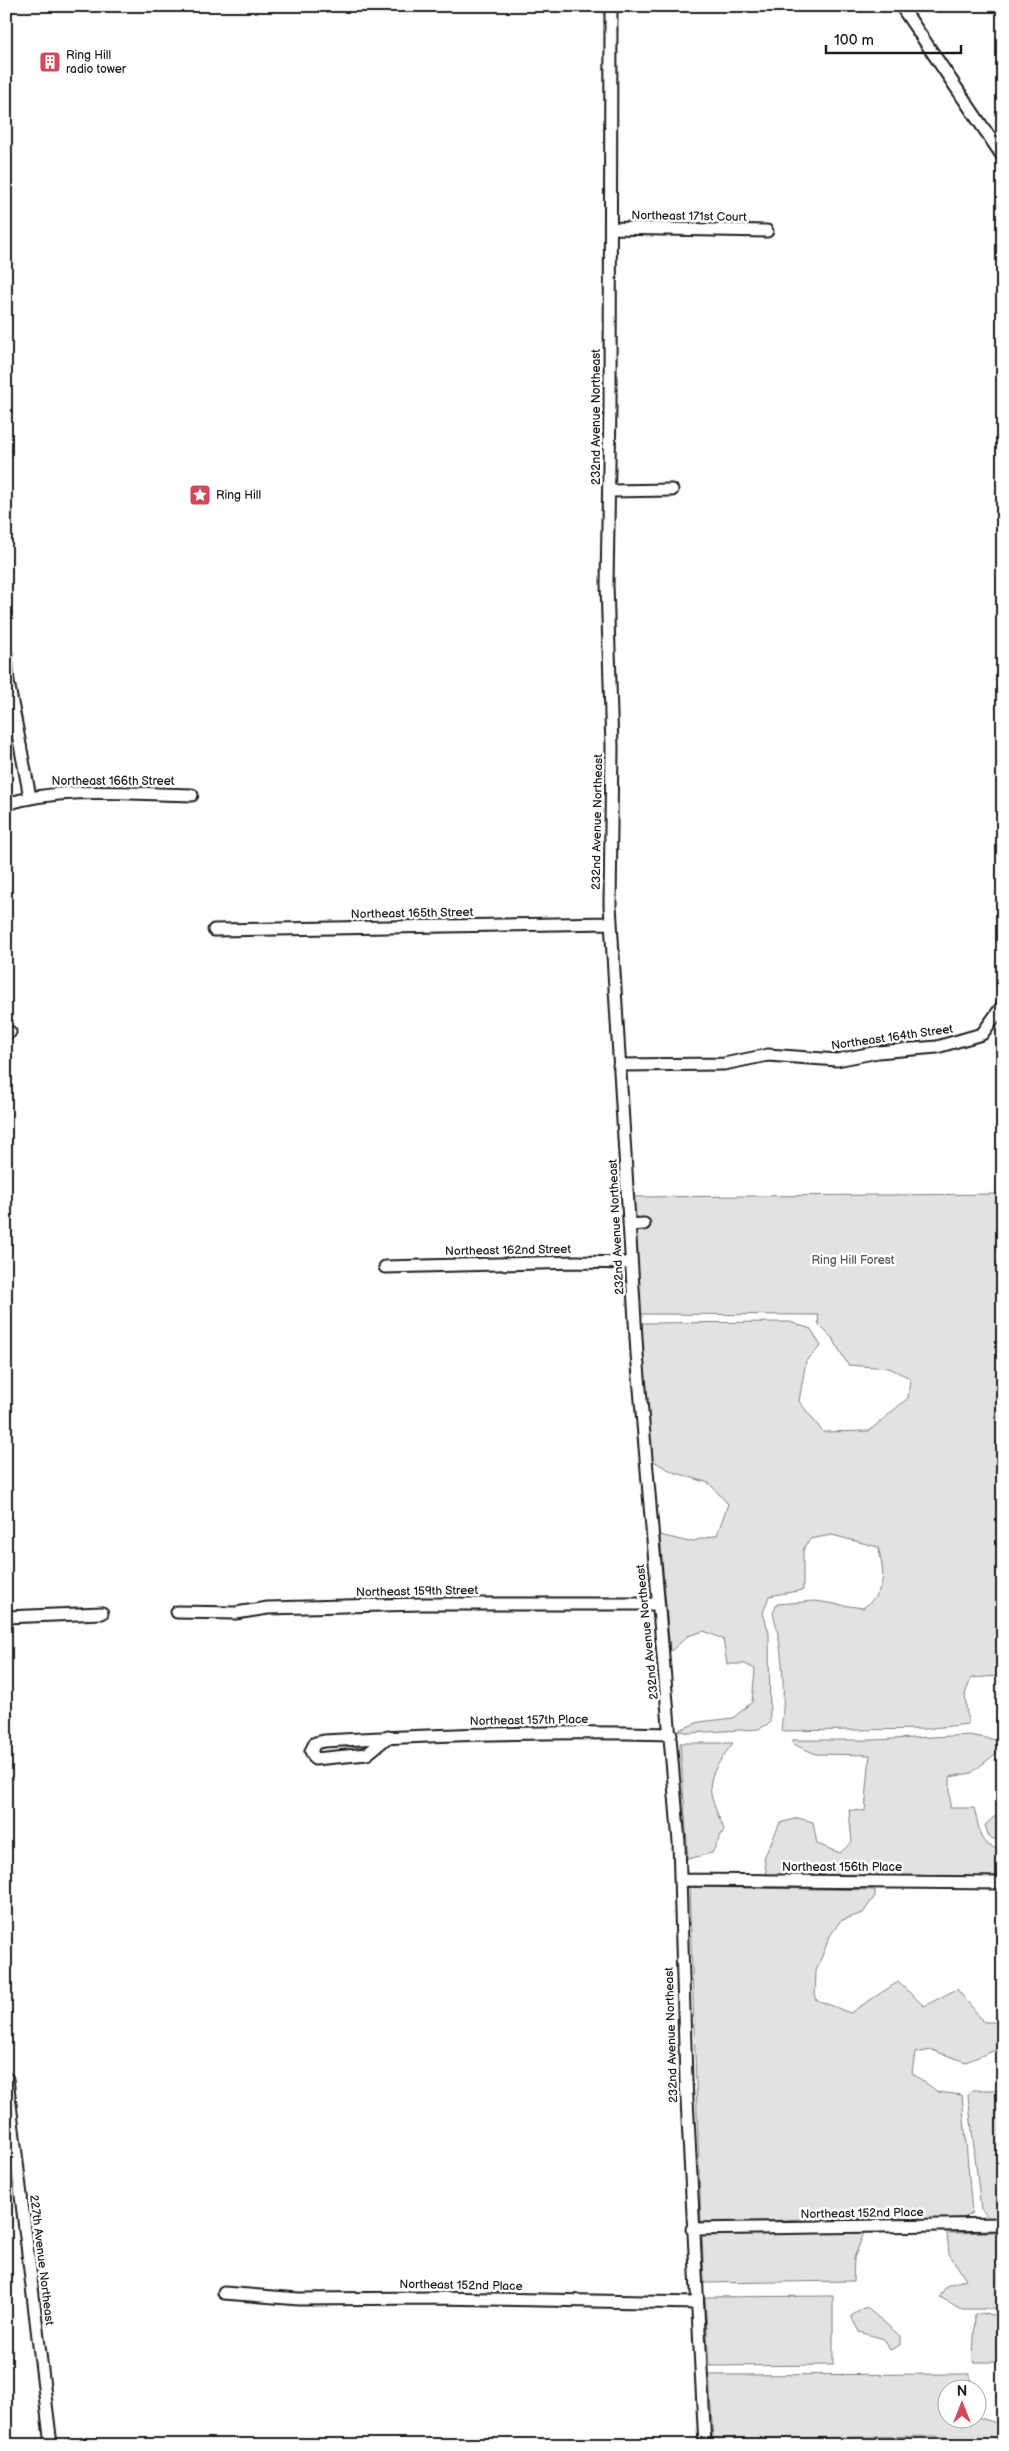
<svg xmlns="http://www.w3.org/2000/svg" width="1009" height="2451" viewBox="0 0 1009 2451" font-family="'Balsamiq Sans',sans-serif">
	<rect width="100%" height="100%" fill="#fff"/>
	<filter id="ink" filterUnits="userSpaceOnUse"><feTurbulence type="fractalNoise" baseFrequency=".02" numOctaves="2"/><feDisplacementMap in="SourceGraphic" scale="10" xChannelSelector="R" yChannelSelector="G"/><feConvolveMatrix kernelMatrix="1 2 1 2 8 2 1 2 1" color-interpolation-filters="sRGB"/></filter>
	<g filter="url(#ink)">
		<path fill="#e2e2e2" stroke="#7f7f7f" d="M1003,1194V1681L999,1676L971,1678L965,1695L968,1724L925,1729L781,1731C786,1697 783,1646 773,1613L777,1604L815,1601L863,1608C887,1590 885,1573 878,1547L832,1535L810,1539L803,1550V1590L769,1596L763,1613L769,1633L770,1723L759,1729L690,1733L678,1730L700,1722L733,1718L752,1702L755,1669L745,1664H727L723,1639L704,1631L688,1636L670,1652L660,1535L689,1542L717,1535L728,1504L709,1483L673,1472L653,1461L640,1323L790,1322L811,1329L821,1346L806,1361L799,1401L823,1432L869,1431L908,1398L910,1378L889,1368L848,1365L833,1339L819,1325L818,1315L639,1314L633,1197Z
			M969,1735L1003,1741V1748L971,1773L950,1777V1808H974L981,1837L986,1844L1003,1852V1878L767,1876L764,1858L780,1823L798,1818L813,1822L817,1844L840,1853L852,1842L849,1810L865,1811L870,1755L816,1754L793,1744L792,1740H874Z
			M680,1743H733C704,1781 705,1786 724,1829L712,1853L688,1859Z
			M1003,1814V1843L989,1837L985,1825L994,1817Z
			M689,1887L875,1890V1896L863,1913L840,1921L830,1936L816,1971L815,1999L850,2013L898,1982L924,2006L957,1989L984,2022H1003V2047L966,2062L932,2050L915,2053L912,2073L938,2092L962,2095L972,2213L959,2220L824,2218L701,2224Z
			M972,2090H1003V2220H991L981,2209L968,2095Z
			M831,2232L864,2233L854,2258L853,2281L704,2283L702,2234Z
			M1003,2232V2309H961L940,2297L946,2286L966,2279L949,2254L947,2233Z
			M833,2296V2365L709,2366L705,2297Z
			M866,2307L900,2336V2345L890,2350L884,2339L859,2332L851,2316Z
			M975,2314L1001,2315L997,2362H973Z
			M970,2374L971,2388H946V2418H976L977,2417L1003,2425V2445L934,2436L713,2439L709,2375Z"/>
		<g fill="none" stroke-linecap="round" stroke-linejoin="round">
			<g stroke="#1c1c1c" stroke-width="15">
				<path id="minor" d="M611,6L610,406L607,584L612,748L610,905L637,1354L679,1842L686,2080L705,2445
					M901,6L1003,157
					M611,228L767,231
					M610,491L672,490
					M6,654L8,682L30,797
					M6,804C65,786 131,794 192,795
					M214,930L610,923
					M6,1034L10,1032
					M619,1065L724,1064L768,1055L837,1060L878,1052L937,1047L982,1034L1003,1005
					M629,1225L644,1224
					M385,1267L576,1262L631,1263
					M177,1612L236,1613L268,1608L421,1604H657
					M6,1617L102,1613
					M388,1737L367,1754L315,1759L311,1751L315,1743L324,1741C440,1734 555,1731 671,1734
					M681,1880L1003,1883
					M7,2079L51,2445
					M692,2229L1003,2224
					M224,2293L299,2299L437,2298L697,2303"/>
			</g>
			<use href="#minor" stroke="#fff" stroke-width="11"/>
		</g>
	</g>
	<defs>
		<g id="building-square" transform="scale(1.125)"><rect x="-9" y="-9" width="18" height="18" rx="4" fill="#d1495b" stroke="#fff"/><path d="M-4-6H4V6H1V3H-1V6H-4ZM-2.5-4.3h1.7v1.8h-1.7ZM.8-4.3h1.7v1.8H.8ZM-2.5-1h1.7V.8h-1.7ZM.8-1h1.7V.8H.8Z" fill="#fff"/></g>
		<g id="sight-square" transform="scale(1.125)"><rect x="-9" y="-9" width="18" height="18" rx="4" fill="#d1495b" stroke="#fff"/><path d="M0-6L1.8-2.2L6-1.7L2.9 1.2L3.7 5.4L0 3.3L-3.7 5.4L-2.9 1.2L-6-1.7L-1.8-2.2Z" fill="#fff"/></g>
	</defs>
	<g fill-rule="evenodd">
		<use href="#building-square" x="50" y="62"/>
		<use href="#sight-square" x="200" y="495"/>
	</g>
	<g text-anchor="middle" stroke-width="5" stroke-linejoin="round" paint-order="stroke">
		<g font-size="12" fill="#1c1c1c" stroke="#fff" text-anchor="start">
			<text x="66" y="59">Ring Hill<tspan x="66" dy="14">radio tower</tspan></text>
			<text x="216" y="499">Ring Hill</text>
		</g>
		<g font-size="12" fill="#1c1c1c" stroke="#fff">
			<text transform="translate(689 216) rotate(1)" y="4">Northeast 171st Court</text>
			<text transform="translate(596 417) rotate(-90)" y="4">232nd Avenue Northeast</text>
			<text x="113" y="785">Northeast 166th Street</text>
			<text transform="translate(597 822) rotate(-89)" y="4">232nd Avenue Northeast</text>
			<text transform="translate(412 913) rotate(-1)" y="4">Northeast 165th Street</text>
			<text transform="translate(892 1037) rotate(-8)" y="4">Northeast 164th Street</text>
			<text transform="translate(616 1227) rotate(-93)" y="4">232nd Avenue Northeast</text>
			<text transform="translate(508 1250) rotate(-1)" y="4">Northeast 162nd Street</text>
			<text transform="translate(417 1591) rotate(-1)" y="4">Northeast 159th Street</text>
			<text transform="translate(647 1632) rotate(-96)" y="4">232nd Avenue Northeast</text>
			<text transform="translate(529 1720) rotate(-1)" y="4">Northeast 157th Place</text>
			<text x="842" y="1871">Northeast 156th Place</text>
			<text transform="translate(671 2035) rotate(-92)" y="4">232nd Avenue Northeast</text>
			<text transform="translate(862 2213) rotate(-1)" y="4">Northeast 152nd Place</text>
			<text transform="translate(42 2260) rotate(83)" y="4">227th Avenue Northeast</text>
			<text transform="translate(461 2285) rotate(1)" y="4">Northeast 152nd Place</text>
		</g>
		<g font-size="12" fill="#575757" stroke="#fff">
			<text x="853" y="1264">Ring Hill Forest</text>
		</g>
	</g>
	<rect width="1009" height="2451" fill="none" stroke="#fff" stroke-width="25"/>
	<rect x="12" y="12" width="984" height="2426" fill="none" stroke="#1c1c1c" stroke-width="2" filter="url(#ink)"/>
	<g transform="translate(962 2404)"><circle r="24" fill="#ffffff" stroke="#a4a4a4"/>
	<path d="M0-4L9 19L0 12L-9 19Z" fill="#d1495b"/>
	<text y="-8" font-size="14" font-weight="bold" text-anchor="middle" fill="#1c1c1c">N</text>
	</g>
	<path d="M826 45v8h135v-8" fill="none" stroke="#1c1c1c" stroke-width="2.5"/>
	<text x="834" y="45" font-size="15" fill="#1c1c1c" stroke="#ffffff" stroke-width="4" paint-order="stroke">100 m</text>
</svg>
